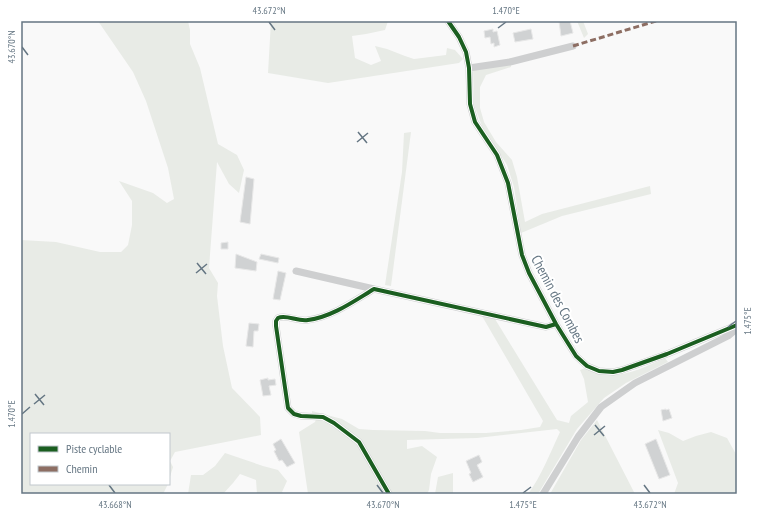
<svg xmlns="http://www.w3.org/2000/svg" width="758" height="515" viewBox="0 0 758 515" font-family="'PT Sans Narrow',sans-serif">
	<rect width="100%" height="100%" fill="#f9f9f9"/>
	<path fill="#e8ebe6" d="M98,21H188L190,30V44L200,68L218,144L237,155L244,170L239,193L229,184L217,162L209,268L218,283L217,296L223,346L232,388L260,417L261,435L175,452L170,461L173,467L169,480V434H31V484H77L79,485L85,484H168L163,494H21V240L56,242L100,252H121L128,245L132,225V201L119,181L153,193L167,203L174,199L168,168L146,101L133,72Z
		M271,21H388L385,30L366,34L352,36L355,58L371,65L381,61L375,46L387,49L405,56L414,59L446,55L447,48L455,50L463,59L459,63L328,83L268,73Z
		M577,21H583L588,34L584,38Z
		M511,58V67L486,75L480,87V108L484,122L496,142L512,160L517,177L525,222L542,214L650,186L651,194L562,216L521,233L514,187L507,165L482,126L474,105L473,68Z
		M411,132L391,286L385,285L402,172L404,133Z
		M482,316L495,319L557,420L569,423L571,416L588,402L584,379L580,370L585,368C589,370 594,373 599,374C622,379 645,367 665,358L668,362L626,383L604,398L577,429L538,494H528C542,475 550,453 560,432L557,429L477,438L407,440V449L422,446L437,457L431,474L429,490L427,494H392L362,441L312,414V411L342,419L359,429L373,430L425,431L440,433H486L521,430L540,427L543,421Z
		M316,419L332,424L348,436L363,451L386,494H308L299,432L315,422Z
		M597,420L635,494H550L581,440Z
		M658,430L669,433L683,441L696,436L711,432L727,438L737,456V494H674L678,483Z
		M225,453L263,466L278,470L287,481L282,492L284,494H257L256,480L240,474L233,483L223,494H188L191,475H203L215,466Z
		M453,473V494H435L438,477Z"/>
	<path fill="#d0d2d3" stroke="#e8e8e8" d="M559,21H570L573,33L561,36Z
		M493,29V32L497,31L500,45L494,47V43L491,44L490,37L485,38L484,31Z
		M531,29L533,39L515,42L513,33Z
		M246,177L254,179L250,224L240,222Z
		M228,242V249H221V243Z
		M236,254L257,262L256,271L235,268Z
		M261,254L279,258L278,263L259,259Z
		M278,271L286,273L280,300L273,299Z
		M249,323L259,324L258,331H254L253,347L246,346Z
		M268,378V380L275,379L276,385L269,386L271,395L263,396L260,380Z
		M666,409V410L669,409L672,418L663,421L661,410Z
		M281,439L295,463L287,467L282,460L279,461L274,451L276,450L273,444Z
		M656,439L670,475L659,479L645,444Z
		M479,455L482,462L477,465L483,477L473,482L469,474L471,473L466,461Z"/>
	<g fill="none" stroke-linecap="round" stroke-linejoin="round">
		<path stroke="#cecfd0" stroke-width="7" d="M448,21L459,37L466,52L469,68L470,104L475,122L497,155L508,183L522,255L529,273L556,324L576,356L587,366L599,371L613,372L622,370L667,354L737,325
			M469,68L510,62L573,46
			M296,271L374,289
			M389,494L359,442L334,423L323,417L301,416L294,414L288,408L276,326V321L278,318C286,314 298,322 308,320C332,317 354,301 374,289L546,327L556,324
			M543,494L578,437L601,407L635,383L728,336L734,331L733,326"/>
		<path stroke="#8d6e63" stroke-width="3" stroke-dasharray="6 3" stroke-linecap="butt" d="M573,46L656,21"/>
		<g stroke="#fff" stroke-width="6">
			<path id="cycleway" d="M448,21L459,37L466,52L469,68L470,104L475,122L497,155L508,183L522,255L529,273L556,324L576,356L587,366L599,371L613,372L622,370L667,354L737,325
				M389,494L359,442L334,423L323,417L301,416L294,414L288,408L276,326V321L278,318C286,314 298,322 308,320C332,317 354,301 374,289L546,327L556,324"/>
		</g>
		<use href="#cycleway" stroke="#1b5e20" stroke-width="4"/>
	</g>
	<path fill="none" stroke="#657683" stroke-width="1.5" d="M269,22L275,30M498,28L506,22M22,47L28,55M358,132L367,143M357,142L368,133M197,263L206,274M196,273L207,264M728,327L736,321M35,394L44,405M34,404L45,395M22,414L30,407M595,425L604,436M594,435L605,426M109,485L115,493M377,485L383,493M644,485L650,493M523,493L531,487"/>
	<g text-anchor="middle" stroke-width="4" stroke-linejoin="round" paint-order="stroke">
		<g font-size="14" fill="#657683" stroke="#fff">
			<text transform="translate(558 299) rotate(62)" y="5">Chemin des Combes</text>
		</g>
	</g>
	<rect width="758" height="515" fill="none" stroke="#ffffff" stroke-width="44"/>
	<rect x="30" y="433" width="140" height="52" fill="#ffffff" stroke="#c1c8cd"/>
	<rect x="38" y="446" width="20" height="6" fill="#1b5e20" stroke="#c1c8cd"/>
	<text x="66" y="453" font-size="12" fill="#657683">Piste cyclable</text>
	<rect x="38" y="466" width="20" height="6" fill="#8d6e63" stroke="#c1c8cd"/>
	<text x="66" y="473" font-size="12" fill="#657683">Chemin</text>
	<rect x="22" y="22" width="714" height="471" fill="none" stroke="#657683" stroke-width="1.5"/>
	<g font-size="10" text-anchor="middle" fill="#657683">
		<text x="269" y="14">43.672°N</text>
		<text x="506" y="14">1.470°E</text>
		<text transform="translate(11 47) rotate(-90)" y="4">43.670°N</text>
		<text transform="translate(747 321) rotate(-90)" y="4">1.475°E</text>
		<text transform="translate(11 414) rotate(-90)" y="4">1.470°E</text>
		<text x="115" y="508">43.668°N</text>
		<text x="383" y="508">43.670°N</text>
		<text x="523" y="508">1.475°E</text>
		<text x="650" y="508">43.672°N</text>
	</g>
</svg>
